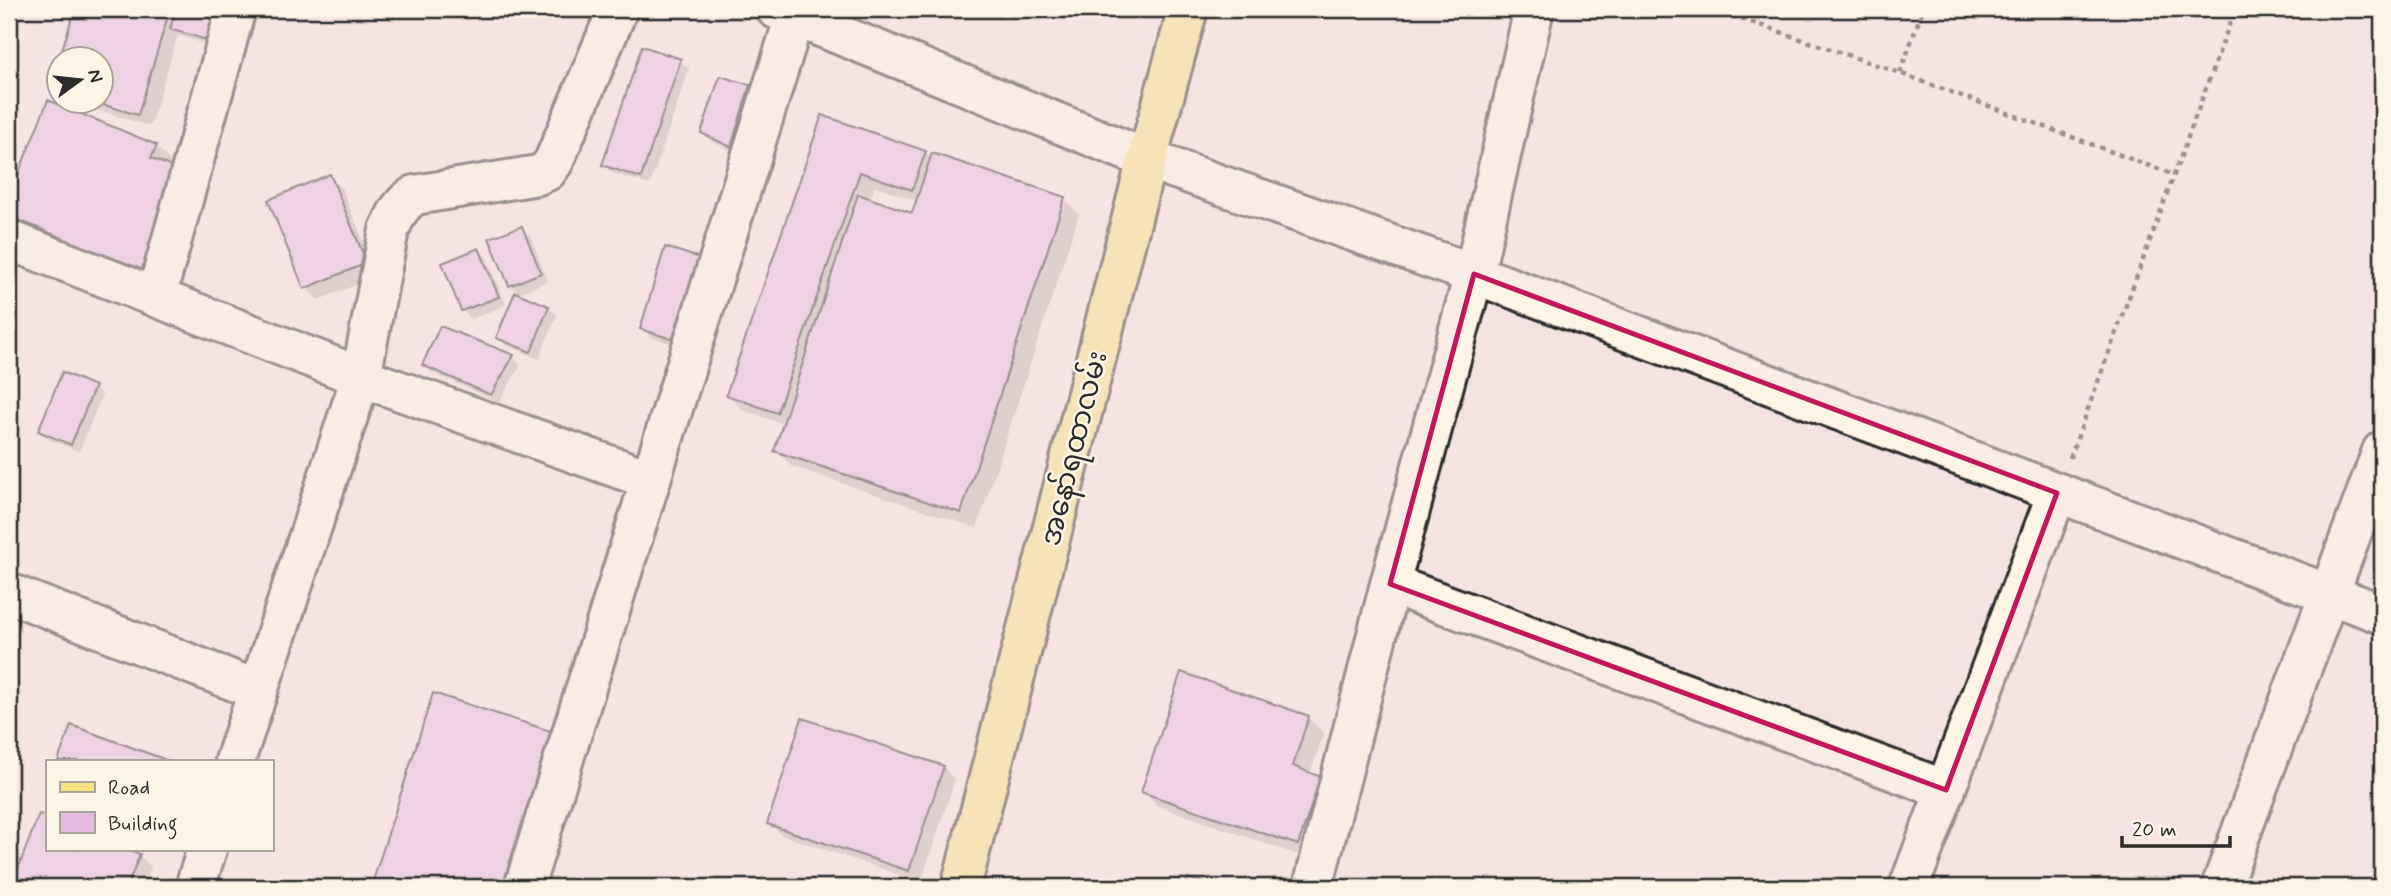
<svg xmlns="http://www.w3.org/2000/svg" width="2391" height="896" viewBox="0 0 2391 896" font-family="Mynerve,'Noto Sans Myanmar',sans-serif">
	<rect width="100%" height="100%" fill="#f5e3e4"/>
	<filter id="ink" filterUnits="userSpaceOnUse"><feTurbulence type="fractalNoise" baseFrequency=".0143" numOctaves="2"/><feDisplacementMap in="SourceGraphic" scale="14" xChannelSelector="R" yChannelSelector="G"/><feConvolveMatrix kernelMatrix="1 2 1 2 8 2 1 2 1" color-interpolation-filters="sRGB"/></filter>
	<g filter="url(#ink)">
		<path fill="#0003" fill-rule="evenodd" d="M76,9H232L222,50L178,35L150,126L71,102H102V60H60Z
			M680,61L689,69L650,185L612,173L604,164Z
			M749,87L757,95L739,154L711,141L703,133Z
			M49,102L156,146L171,162L169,167L158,285L19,228L9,218V201Z
			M823,117L925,153L932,159L1064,199L1079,214L977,528L791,466L776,450L784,424L743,410L728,394ZM875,186L918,201L913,215L870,200Z
			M329,177L342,189L378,276L318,300L306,288Z
			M521,228L530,236L548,281L516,294L548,307L557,315L539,359L507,346L498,338L517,291L510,285Z
			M479,250L487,258L506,305L471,319L463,310L444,264Z
			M699,259L683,347L651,337L642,329Z
			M513,357L521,365L499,402L433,373L424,365Z
			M94,387L102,395L79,452L48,439L40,430Z
			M435,695L527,887H373Z
			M1308,718L1324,733L1310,774L1320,778L1336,793L1313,860L1158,806L1143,791Z
			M72,727L165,761H60Z
			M943,767L955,780L921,882L782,835L769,823Z
			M40,816L47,819V849H122L139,855L151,867L143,887H14Z"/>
		<path fill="#e4bae0" stroke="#2b2b2b" stroke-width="2" d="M75,9H170L138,115L94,102H102V60H60V91L50,87Z
			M176,9H225L213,42L170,29Z
			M642,46L681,59L641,178L602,165Z
			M720,76L750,85L731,147L701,133Z
			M48,100L157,145L151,158L183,172L142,271L9,216V197Z
			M822,115L926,151L912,190L860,172L777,413L726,395Z
			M932,153L1065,197L961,513L774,451L858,194L912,213Z
			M330,174L367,263L304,289L268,200Z
			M522,226L541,273L509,286L489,238Z
			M665,247L700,258L675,340L640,329Z
			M479,248L499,297L461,311L442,263Z
			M515,292L549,306L531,352L496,338Z
			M440,326L514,355L491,395L422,365Z
			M62,372L95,386L71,445L38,431Z
			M1181,672L1309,716L1293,766L1321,777L1298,845L1141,792Z
			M433,693L556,733L507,887H371Z
			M802,718L944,766L909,871L767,824Z
			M71,725L169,761H58Z
			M39,814L47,817V849H127L140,854L127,887H11Z
			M1188,878L1219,887H1185Z"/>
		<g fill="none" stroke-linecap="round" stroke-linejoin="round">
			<g stroke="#2b2b2b" stroke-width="44">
				<path id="minor" d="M776,9L1147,159L1474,274L2382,614
					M9,240L361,377L651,480
					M156,297L236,9
					M1390,584L1946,790
					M9,593L257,690
					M235,761L361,377L389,230C396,215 400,204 415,195L538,175L547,171L554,161L618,9
					M195,887L207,849
					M524,887L795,16
					M1313,887L1390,584L1474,274L1534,9
					M1909,887L2057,493
					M2221,887L2382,451"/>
			</g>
			<g stroke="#2b2b2b" stroke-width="44">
				<path id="major" d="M961,887L1147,159L1188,9"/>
			</g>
			<path stroke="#2b2b2b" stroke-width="4.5" stroke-dasharray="5 5" stroke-linecap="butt" d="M1713,9L1900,73L2174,175
				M1900,73L1923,9
				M2070,458L2235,9"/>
			<use href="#minor" stroke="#fcf5e5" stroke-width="38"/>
			<use href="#major" stroke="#f6e281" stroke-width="38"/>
		</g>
	</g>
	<path d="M0 0H2391V896H0ZM1474,274L2057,493L1946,790L1390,584Z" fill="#f5e3e4" fill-opacity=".55" fill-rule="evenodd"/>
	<path fill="none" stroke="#c2185b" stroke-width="5" stroke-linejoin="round" d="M1474,274L2057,493L1946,790L1390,584Z"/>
	<g text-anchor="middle" stroke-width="5" stroke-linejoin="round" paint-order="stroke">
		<g font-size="28" fill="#2b2b2b" stroke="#fcf5e5">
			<text transform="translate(1073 448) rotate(-76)" y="10">အနော်ရထာလမ်း</text>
		</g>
	</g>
	<rect width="2391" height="896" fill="none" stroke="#fcf5e5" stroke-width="35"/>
	<rect x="18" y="18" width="2356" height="861" fill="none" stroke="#2b2b2b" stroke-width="2.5" filter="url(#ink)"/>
	<rect x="46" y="760" width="228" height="91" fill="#fcf5e5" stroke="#a8a49b" stroke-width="2"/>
	<rect x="60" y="782" width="35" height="10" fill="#f6e281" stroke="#a8a49b" stroke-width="2"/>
	<text x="108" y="794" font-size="21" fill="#2b2b2b">Road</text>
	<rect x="60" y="812" width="35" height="21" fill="#e4bae0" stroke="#a8a49b" stroke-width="2"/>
	<text x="108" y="830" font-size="21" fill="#2b2b2b">Building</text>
	<g transform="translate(80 80) rotate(75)"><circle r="33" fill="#fcf5e5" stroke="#a8a49b" stroke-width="2"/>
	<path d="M0-5L12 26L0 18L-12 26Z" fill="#2b2b2b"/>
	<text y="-10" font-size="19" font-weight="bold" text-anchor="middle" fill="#2b2b2b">N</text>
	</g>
	<path d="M2122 836v10h108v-10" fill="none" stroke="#2b2b2b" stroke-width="3.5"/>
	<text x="2132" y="836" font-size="21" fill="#2b2b2b" stroke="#fcf5e5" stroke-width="5" paint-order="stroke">20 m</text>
</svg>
